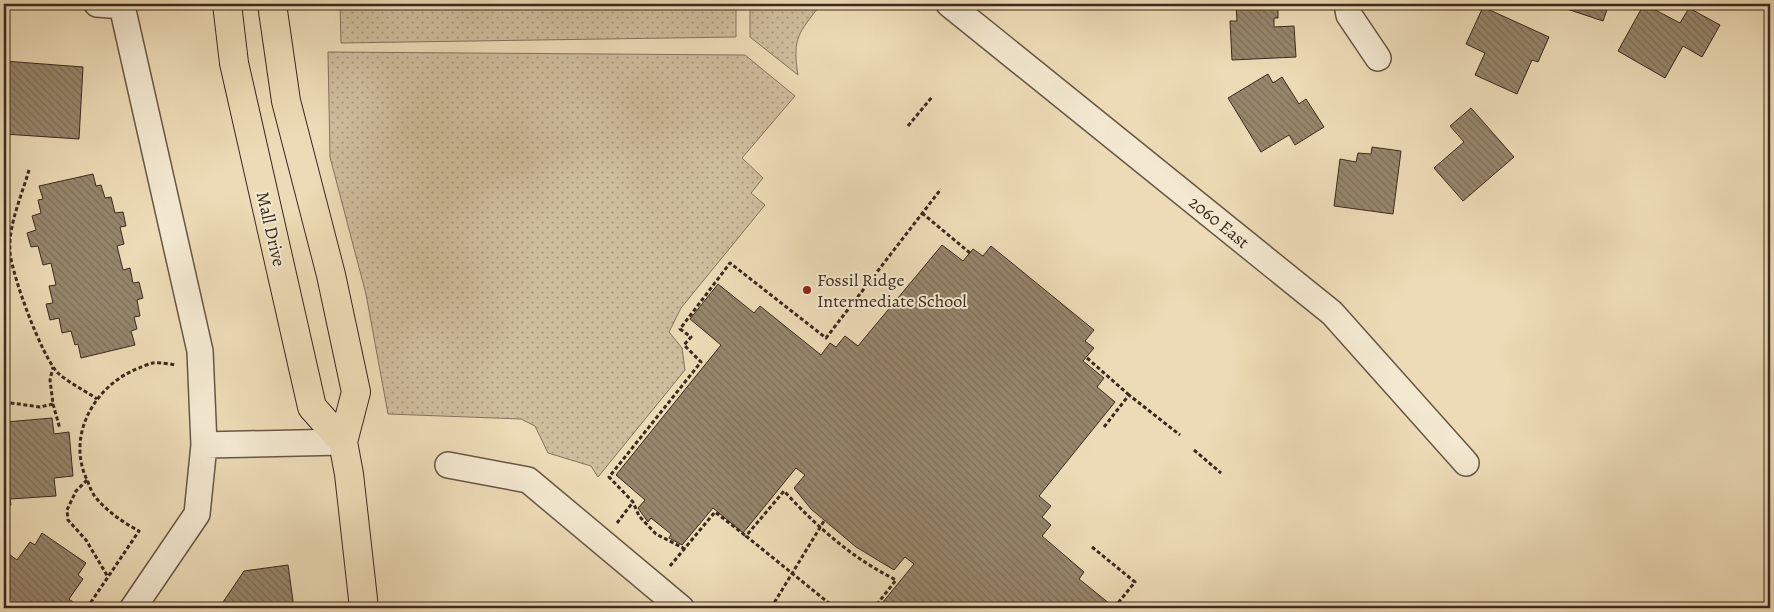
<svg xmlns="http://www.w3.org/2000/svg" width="1774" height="612" viewBox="0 0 1774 612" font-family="Alegreya,serif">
	<defs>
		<pattern id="grass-dots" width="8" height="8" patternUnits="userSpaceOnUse" patternTransform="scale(1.25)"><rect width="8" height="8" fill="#cebd9c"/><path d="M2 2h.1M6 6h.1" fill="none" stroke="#a89a7e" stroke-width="1.8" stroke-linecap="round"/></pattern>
		<pattern id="building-back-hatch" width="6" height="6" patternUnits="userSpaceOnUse" patternTransform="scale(1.25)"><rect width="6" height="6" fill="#97866c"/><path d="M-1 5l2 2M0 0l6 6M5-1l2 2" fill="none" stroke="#7c6e58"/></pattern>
	</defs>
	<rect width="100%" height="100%" fill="#ecdbb6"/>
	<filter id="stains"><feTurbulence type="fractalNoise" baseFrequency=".004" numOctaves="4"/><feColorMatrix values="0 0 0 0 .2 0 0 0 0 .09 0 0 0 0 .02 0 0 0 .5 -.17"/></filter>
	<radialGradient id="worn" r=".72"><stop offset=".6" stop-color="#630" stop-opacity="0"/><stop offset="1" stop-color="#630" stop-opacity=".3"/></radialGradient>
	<path fill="url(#grass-dots)" stroke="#84745c" d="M340,4H736V37L341,43Z
		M750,4H821C799,33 792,37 798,75L750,37Z
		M328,52L745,55L795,96L742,158L763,178L751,193L765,205L681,308L669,332L682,348L685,370L598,477L591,466L548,453L535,426L521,419L388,414L366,294L330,157Z"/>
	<path fill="url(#building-back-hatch)" stroke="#3b2a1c" d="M1236,4H1278V18H1274V27L1294,26L1296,57L1232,60L1230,21H1237Z
		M1552,4H1609L1603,21Z
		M1644,4L1680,23L1689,8L1720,25L1702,57L1683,46L1665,78L1618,51Z
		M1483,7L1549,37L1538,62L1532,60L1517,94L1475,75L1485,53L1466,44Z
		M4,61L83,67L79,139L4,134Z
		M1268,74L1273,83L1282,77L1299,104L1306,99L1324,127L1295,145L1289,135L1261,152L1228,98Z
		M1471,108L1514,157L1463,201L1434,168L1464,142L1450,126Z
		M1372,147L1401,151L1393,214L1334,206L1340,159L1356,162L1358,153L1371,154Z
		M93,174L96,186L101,185L105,198L111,197L115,213L123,212L126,226L120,227L124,244L117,246L123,270L130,268L133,283L139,282L143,298L137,300L140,316L134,317L137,329L131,331L135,345L81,358L78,344L75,345L71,331L62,333L59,318L50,320L46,304L53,303L49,286L56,285L51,263L43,265L38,246L31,247L27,233L36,230L32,216L41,213L38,200L43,199L39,186Z
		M942,245L963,261L973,249L983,256L991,246L1094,330L1085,341L1094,348L1083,361L1104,378L1097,387L1115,402L1039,496L1051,506L1042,517L1051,525L1042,536L1084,572L1079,579L1110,604L1107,608H878L914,564L905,557L894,570L856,547L811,509L794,488L805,475L796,468L743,533L713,508L682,545L669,538L671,534L651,518L648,522L638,508L645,500L616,475L721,345L690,319L718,284L754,313L760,306L821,355L830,343L836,347L845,336L858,346Z
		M5,408L6,422L52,418L54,434L69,432L73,476L54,478L56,496L10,499L11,505L4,506Z
		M42,533L86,563L78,575L83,579L69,599L74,603L70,608H4V564L10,555L17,560L30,542L35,545Z
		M288,565L294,608H219L244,571Z"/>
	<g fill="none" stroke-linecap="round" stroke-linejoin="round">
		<g stroke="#675642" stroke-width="28">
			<path id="minor" d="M97,4L122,6L200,351L204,445L343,442
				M949,4L1332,313L1466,463
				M1347,4L1349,15L1378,58
				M448,465L528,480L681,608
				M133,608L197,514L204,445"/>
		</g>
		<g stroke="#3b2a1c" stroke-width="30">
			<path id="major" d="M227,4L234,63L312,407L343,442
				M272,4L286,101L331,275L356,392L343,442L349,474L364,608"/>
		</g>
		<path stroke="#3b2a1c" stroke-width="3" stroke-dasharray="4 2.5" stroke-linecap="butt" d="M908,126L932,97
			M29,170C22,195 8,225 10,252C12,276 42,357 58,373C69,383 84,390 97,399
			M922,213L970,253
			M4,241L11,240
			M1087,358L1129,395
			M4,402L40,407L53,404L50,380L53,367
			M53,404L60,429
			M1104,427L1129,395L1180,435
			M1194,450L1221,473
			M87,480L76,491L67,510L68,520L86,540L108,577
			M617,523L633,502
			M1092,547L1135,582L1114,608
			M685,549L656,534L639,516L633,502L609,477L701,362L684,345L691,337L680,329L730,263L826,338L941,189
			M670,566L715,512L746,536
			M87,608L139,531C124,523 108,512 97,499C93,495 90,488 88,482C65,437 94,385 139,368C143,366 149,364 153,363C160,362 169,364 176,365
			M771,608L824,521
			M835,608L746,536L784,491C817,527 852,558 896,580L874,608"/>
		<use href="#minor" stroke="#f3e8d0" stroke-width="25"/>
		<use href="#major" stroke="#ecdbb6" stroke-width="28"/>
	</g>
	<circle fill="#8f2418" stroke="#f3e8d0" stroke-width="2" cx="807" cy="290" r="5"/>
	<g text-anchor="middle" stroke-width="4" stroke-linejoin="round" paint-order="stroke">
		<g font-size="18" fill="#3b2a1c" stroke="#f3e8d0">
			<text transform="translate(1219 222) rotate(39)" y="6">2060 East</text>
			<text transform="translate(271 229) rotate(77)" y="6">Mall Drive</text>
		</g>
		<g font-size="18" fill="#3b2a1c" stroke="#f3e8d0" text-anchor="start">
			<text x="817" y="286">Fossil Ridge<tspan x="817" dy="21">Intermediate School</tspan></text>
		</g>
	</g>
	<rect width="1774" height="612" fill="none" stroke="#ecdbb6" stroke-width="20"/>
	<rect x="5" y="5" width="1764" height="602" fill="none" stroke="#3b2a1c" stroke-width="2.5"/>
	<rect x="10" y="10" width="1754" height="592" fill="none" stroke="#3b2a1c"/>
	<rect width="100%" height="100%" filter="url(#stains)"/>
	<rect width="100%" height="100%" fill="url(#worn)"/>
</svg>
